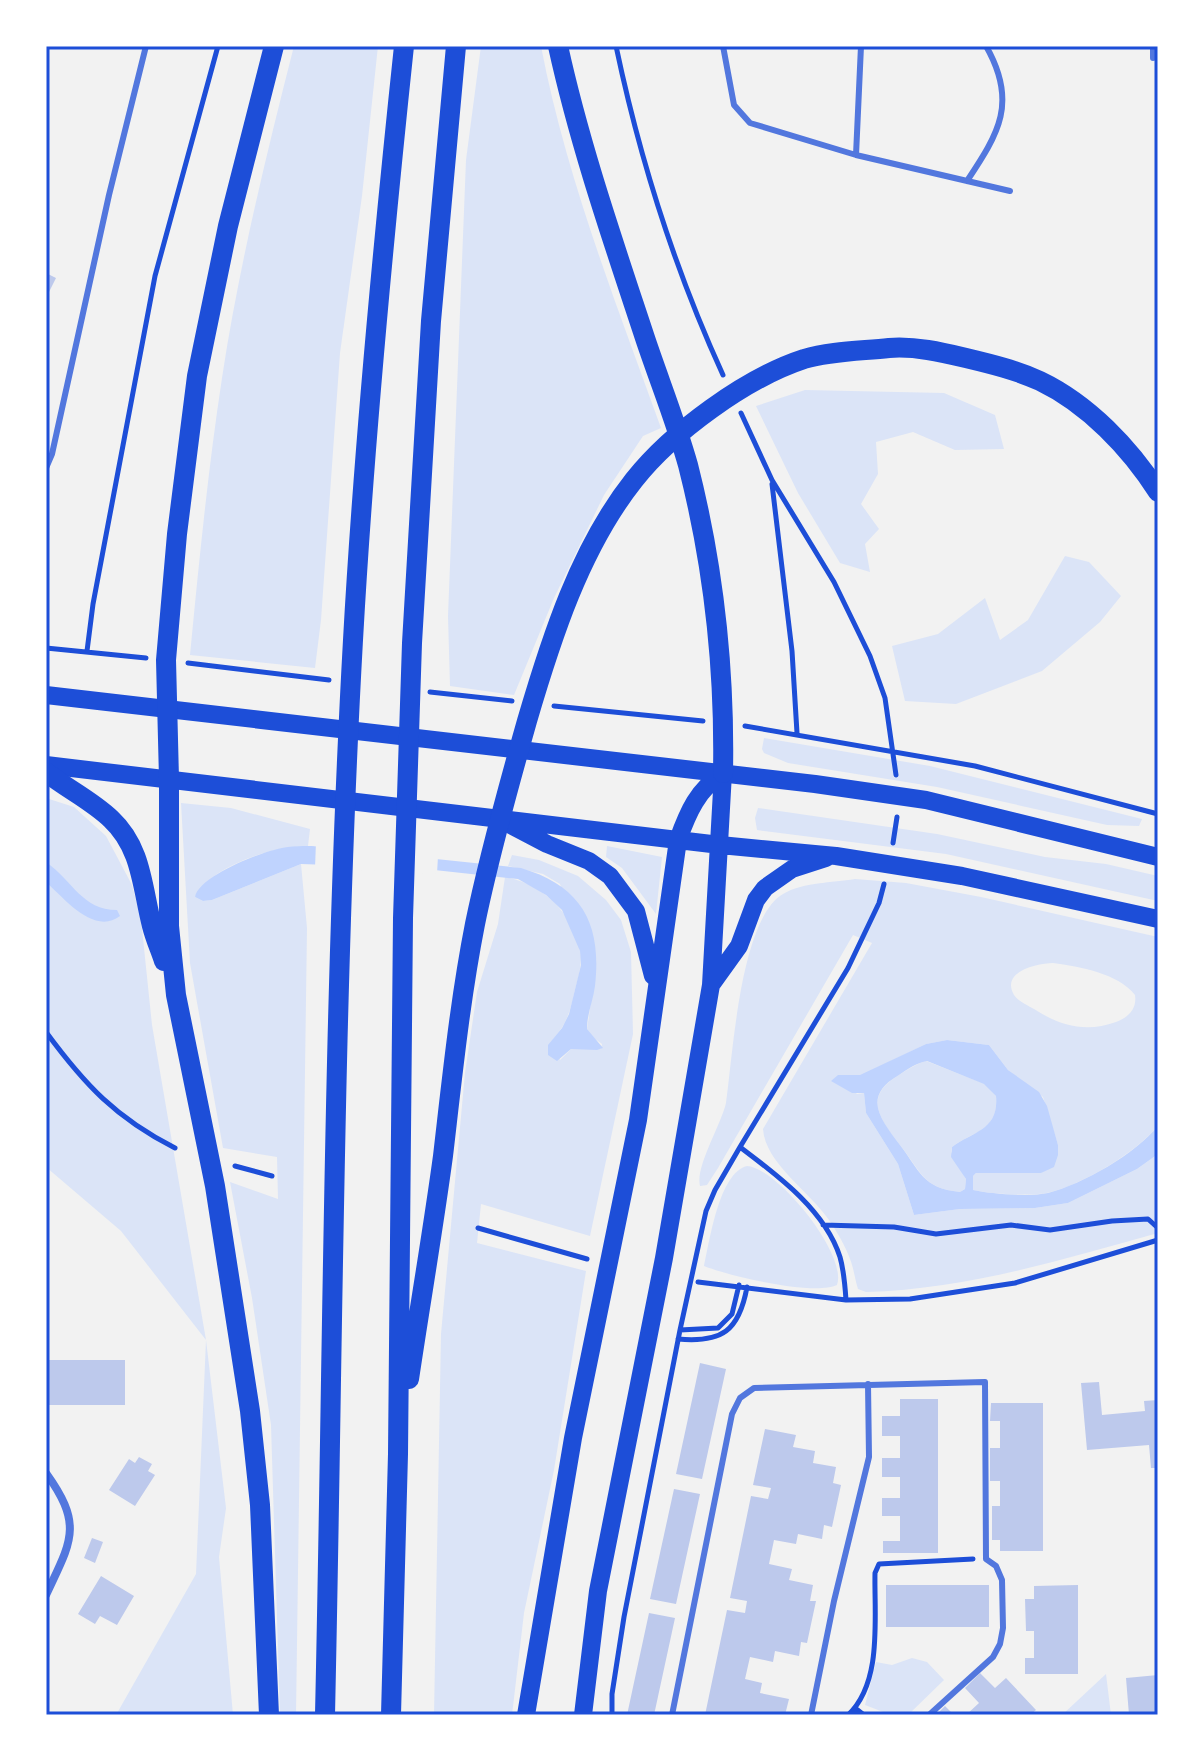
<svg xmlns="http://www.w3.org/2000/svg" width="1204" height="1761" viewBox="0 0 1204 1761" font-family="'DejaVu Sans',sans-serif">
	<rect width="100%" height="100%" fill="#f2f2f2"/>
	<path fill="#dbe4f7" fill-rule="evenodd" d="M294,46H378L362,196L340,353L321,620L315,668L190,655C199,562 208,470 222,378C239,266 266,156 294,46Z
		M481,46H541C566,177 616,303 661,428L643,436L604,495L554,598L514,695L450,686L448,616L466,160Z
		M805,390L944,393L995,415L1004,449L955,450L913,432L876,442L878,474L861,504L879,529L865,544L870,572L840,563L798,493L756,406Z
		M1065,556L1089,562L1121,596L1100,622L1042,671L956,704L905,701L892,646L938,634L985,598L1000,640L1028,620Z
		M764,738L930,766L1142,819L1139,826L1107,825L937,787L788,763L764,753L762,749Z
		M46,798L74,807L106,836L132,885L141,919L152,1025L206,1340L226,1508L219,1557L233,1715H116L196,1574L206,1340L121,1231L46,1167Z
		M181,803L231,808L310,829L308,846C277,847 243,857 217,874C209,880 202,890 195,897L203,901L212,900L301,864L307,928L296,1715H280L271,1425L252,1298L230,1182L278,1199L277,1157L223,1148L190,963Z
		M758,808L937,834L1045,857L1106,864L1158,876V901L946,854L757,830L755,818Z
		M607,846L662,857L656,914L622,868L606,857Z
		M512,855L539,860L578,876L606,900L621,920L631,952L633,1034L590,1236L481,1204L477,1243L586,1271L554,1470L524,1613L512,1715H434L441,1334L465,1073L477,992L498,924L505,877C543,884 573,913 580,951C583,965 577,981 574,994C570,1012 566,1025 553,1039L560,1060L571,1049H601L602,1044L591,1036L587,1029L596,968L560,884L543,874L508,866Z
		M855,879L906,883L981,897L1158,937V1126C1135,1153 1082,1185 1047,1193C1030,1196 990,1194 973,1190V1176L976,1173H1041L1058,1145L1043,1097L1008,1070L989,1045L947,1040L926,1044L860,1076L838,1075L857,1094L864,1093L866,1113L898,1164L914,1215L960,1209L1035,1208L1068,1203L1137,1169L1158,1154V1233C1061,1260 967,1289 866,1292L858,1289C855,1280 854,1269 850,1259C845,1245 837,1232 829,1220C810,1192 765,1163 763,1129L872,943L853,935L718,1168L707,1185L700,1186C695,1167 721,1125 726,1103C733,1055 740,919 783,894C803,882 832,883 855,879ZM1053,963C1080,967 1118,973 1135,995C1137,1009 1129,1017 1116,1022C1086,1033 1060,1026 1034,1009C1027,1005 1018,1001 1014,995C1000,971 1039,963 1053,963Z
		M926,1061L985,1084L996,1096C999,1131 973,1131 952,1147L951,1152L966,1179L965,1189L960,1192C922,1188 921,1171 900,1145C880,1119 862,1097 899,1075C908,1069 916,1064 926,1061Z
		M747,1166C778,1168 848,1255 837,1285C813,1296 729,1276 704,1266C710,1240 719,1173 747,1166Z
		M912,1658L927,1662L944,1680L908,1715H891L865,1705L876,1662L892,1665Z
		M1106,1674L1111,1715H1062Z"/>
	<path fill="#bfd3fe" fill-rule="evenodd" d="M312,846L521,868C582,886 602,924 595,986C593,1001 587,1014 587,1029L603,1048L597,1050L571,1049L557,1061L548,1055V1045L562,1028L569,1014L581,965L580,951L562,910L546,895L518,879L416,868L301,864L212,900L203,901L195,897C199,877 254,855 274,850C286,846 299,846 312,846Z
		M46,862C73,881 82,910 117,910L120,916C94,936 64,898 46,882Z
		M947,1040L989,1045L1008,1070L1039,1092L1047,1106L1058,1145V1155L1054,1167L1041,1173H976L973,1176V1190C991,1194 1030,1197 1048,1193C1083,1184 1135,1154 1158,1126V1154L1137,1169L1068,1203L1035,1208L960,1209L914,1215L898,1164L866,1113L864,1093H852L831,1081L838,1075H860L926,1044ZM927,1061L984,1084L996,1096C999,1130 974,1131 952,1147L951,1157L966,1179L965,1189L960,1192C922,1188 920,1171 900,1145C881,1119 861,1097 899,1075C908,1069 916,1063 927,1061Z"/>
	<path fill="#f2f2f2" d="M316,842L438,856L437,874L315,868Z"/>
	<path fill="#bdc9ec" d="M46,273L56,278L46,298Z
		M46,1360H125V1405H46Z
		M700,1363L726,1369L702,1479L676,1474Z
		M1099,1382L1102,1415L1145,1411L1144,1401L1158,1400V1468H1151L1149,1445L1087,1450L1081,1383Z
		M900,1399H938V1553H883V1541H900V1516H882V1498H900V1477H882V1458H900V1436H882V1416H900Z
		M991,1403H1043V1551H1000V1540H992V1506H1000V1481H990V1448H1000V1421H990Z
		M765,1429L796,1435L793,1447L815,1451L813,1463L836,1467L833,1483L841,1485L832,1527L824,1525L822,1539L798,1534L796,1544L774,1540L769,1564L792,1569L789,1580L813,1585L810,1601H816L807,1643L801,1642L799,1656L775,1651L773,1662L750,1657L745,1679L762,1683L760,1693L789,1699L785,1715H705L727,1610L745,1613L747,1601L730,1598L751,1496L768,1499L771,1488L753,1485Z
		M139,1457L152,1464L148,1471L155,1475L135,1506L109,1490L129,1459L135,1463Z
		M674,1489L700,1494L676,1604L650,1599Z
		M92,1538L103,1542L95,1563L84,1558Z
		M101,1576L134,1596L117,1625L100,1616L95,1624L78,1614Z
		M886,1585H989V1627H886Z
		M1078,1585V1674H1025V1658H1034V1631H1026L1025,1599H1034V1586Z
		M649,1613L675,1618L654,1715H627Z
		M980,1673L995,1688L1006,1678L1036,1710L1030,1715H966L979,1703L965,1688Z
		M1158,1675V1714L1129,1715L1126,1678Z
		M945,1706L954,1715H936Z"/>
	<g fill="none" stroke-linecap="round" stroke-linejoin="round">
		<path stroke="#1d4ed8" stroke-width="5" d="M616,46C640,160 675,270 723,375
			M741,413L772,480L834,582L870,656L885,698L896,775
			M772,484L792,651L797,733
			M46,648L146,658
			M87,651L93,604L155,276L218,46
			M188,663L329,680
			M430,692L512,701
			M554,706L703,721
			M745,726L975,766L1158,814
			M893,843L897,817
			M46,1032C85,1085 116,1118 175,1148
			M740,1147C777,1175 825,1210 840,1257C844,1271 845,1285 846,1300
			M235,1166L272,1176
			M823,1225L894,1227L936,1234L1011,1225L1050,1230L1112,1221L1148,1219L1158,1228
			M478,1228L587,1259
			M698,1282L846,1300L910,1299L1015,1283L1158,1240
			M680,1330L718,1328L732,1314L739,1285
			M678,1339C722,1343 739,1331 747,1287
			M855,1708L864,1715
			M612,1715V1694L624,1617L680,1330L706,1211L715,1190L740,1147L848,968L879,903L884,884
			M848,1715C883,1682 874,1617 875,1573L879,1564L973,1559"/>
		<path stroke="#5277de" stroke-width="6" d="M723,46L734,105L750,123L856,155L861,46
			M1153,58V46
			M856,155L1010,191
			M967,181C999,133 1018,102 986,46
			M46,468L52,454L109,195L146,46
			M672,1715L732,1414L740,1398L754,1388L985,1382L986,1559L996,1566L1002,1580L1003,1628L1000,1644L993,1657L929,1715
			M811,1715L834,1601L869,1457L868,1384"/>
		<path stroke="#5277de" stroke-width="8" d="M46,1473C84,1526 71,1541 46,1595"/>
		<path stroke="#1d4ed8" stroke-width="18" d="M46,695L815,784L926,800L1158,857
			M46,765L720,845L836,856L962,876L1158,919
			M507,823L547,844L589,861L610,876L636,911L653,976
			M711,985L739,946L756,900L765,888L792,869L826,858
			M526,1715L573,1438L638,1120L678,840C688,812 698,789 723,773
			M583,1715L598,1591L664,1258L711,985L723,773"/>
		<path stroke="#1d4ed8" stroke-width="20" d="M558,46C580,146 613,241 645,338C659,380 676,422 688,465C714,567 725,668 723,773
			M46,772C67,789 91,800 111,819C142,848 142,887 152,926C155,938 160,949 164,961
			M409,1379C420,1305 433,1230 443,1156C452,1079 460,1000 475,924C489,856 508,788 527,721C551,639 580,548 634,480C672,432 746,378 804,359C831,351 861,351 889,348C915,346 941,352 966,358C991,364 1016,370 1040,381C1088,404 1130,448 1158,492
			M269,1715L260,1505L250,1411L215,1186L176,995L169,926V779L166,660L177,534L197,376L228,226L274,46
			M325,1715C333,1357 333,998 353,640C364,442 383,244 404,46
			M391,1715L398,1454L403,918L412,643L431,321L456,46"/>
	</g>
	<rect width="1204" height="1761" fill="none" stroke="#ffffff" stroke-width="96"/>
	<rect x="48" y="48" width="1108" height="1665" fill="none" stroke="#1d4ed8" stroke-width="3"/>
</svg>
